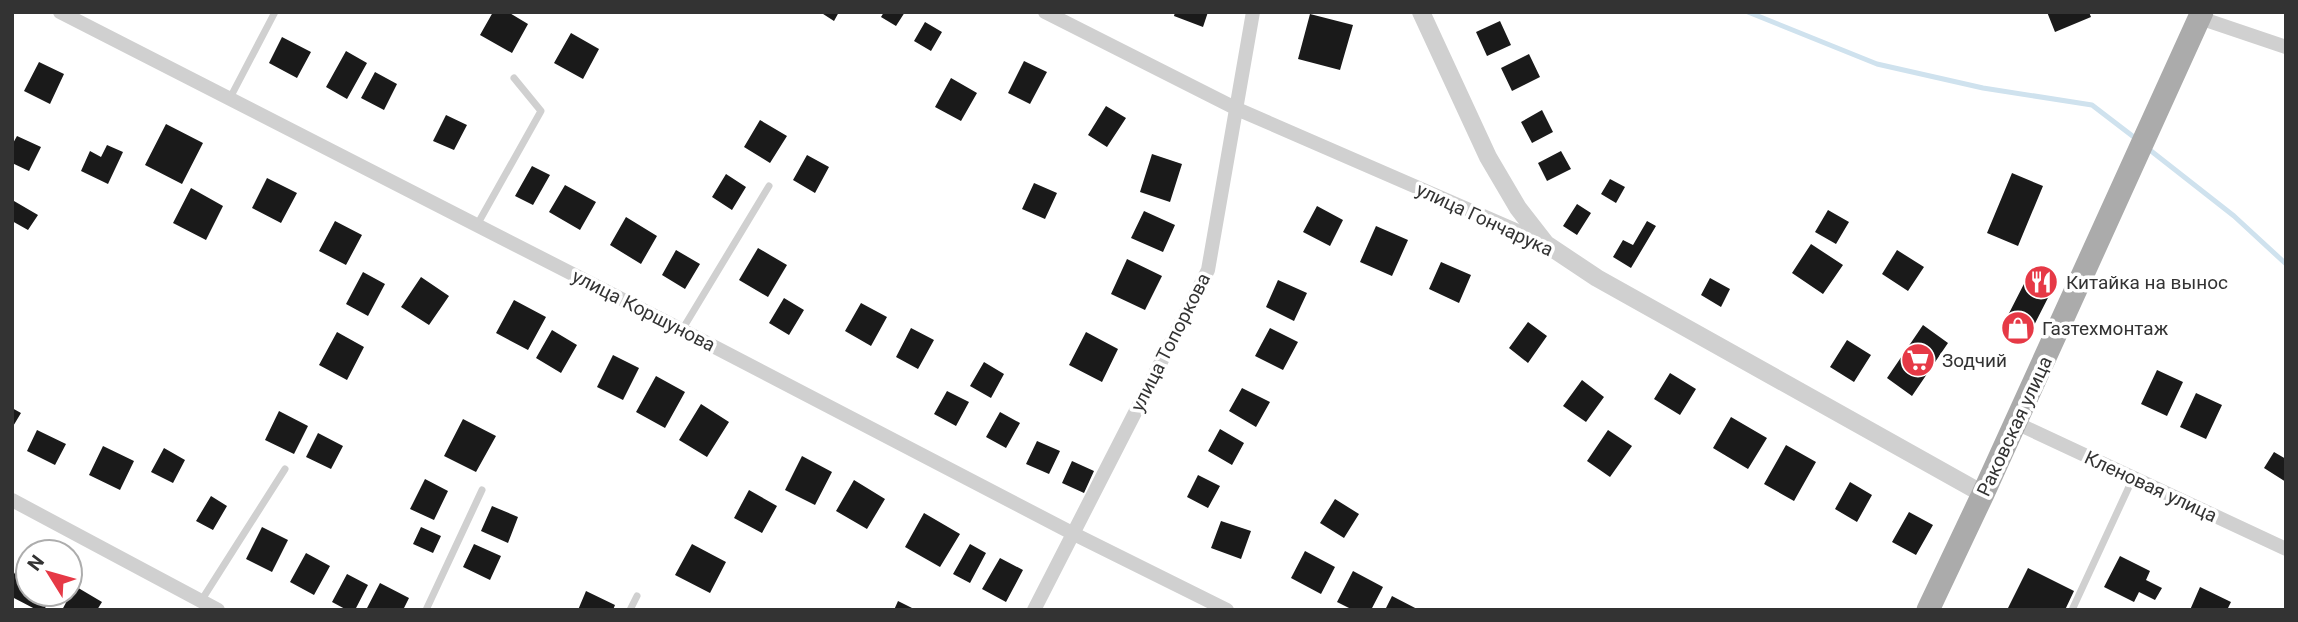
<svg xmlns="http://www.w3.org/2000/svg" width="2298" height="622" viewBox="0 0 2298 622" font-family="Roboto,sans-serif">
	<rect width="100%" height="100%" fill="#fff"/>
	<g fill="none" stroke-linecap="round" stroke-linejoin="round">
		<path stroke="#cfe2ee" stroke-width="5" d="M1748,12L1877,64L1983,88L2092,105L2139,141
			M2146,147L2234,216L2286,264"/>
	</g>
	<path fill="#1a1a1a" d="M493,12H508L528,24L512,53L480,35Z
		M820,12H839L834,21Z
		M884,12H905L896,26L881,17Z
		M1175,12H1208L1203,27L1174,16Z
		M2047,12H2089L2091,17L2055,32Z
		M1310,14L1353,25L1340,70L1298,59Z
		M1500,21L1511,45L1487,56L1476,32Z
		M925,22L942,32L931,51L914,41Z
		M571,33L599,49L583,79L554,63Z
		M282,37L311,52L297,78L269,63Z
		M346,51L367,63L347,99L326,87Z
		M1529,54L1540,77L1512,91L1501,68Z
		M1024,61L1047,72L1030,104L1008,93Z
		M39,62L64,74L50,104L24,91Z
		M375,72L397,84L384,110L361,98Z
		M951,78L977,93L961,121L935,107Z
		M1106,106L1126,118L1107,147L1088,135Z
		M1542,110L1553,132L1532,143L1521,122Z
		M446,115L467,125L454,150L433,141Z
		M760,120L787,136L770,163L744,147Z
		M166,124L203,143L182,184L145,165Z
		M17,136L41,147L29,171L12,163V145Z
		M107,145L123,152L108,184L81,171L90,151L101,157Z
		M1561,151L1571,169L1547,181L1538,163Z
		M1152,154L1182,164L1170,202L1140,192Z
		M807,155L829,167L815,193L793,180Z
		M532,166L550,175L533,205L515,196Z
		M2012,173L2043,186L2018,246L1987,233Z
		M726,174L746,187L732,210L712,197Z
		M267,178L297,193L281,223L252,208Z
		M1610,179L1625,187L1616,203L1601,194Z
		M1034,183L1057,193L1045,219L1022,209Z
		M565,185L596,202L580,230L549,212Z
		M191,188L223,206L206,240L173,223Z
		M14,201L38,215L28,230L12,221V204Z
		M1577,204L1591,213L1577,235L1563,226Z
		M1317,206L1343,220L1330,246L1303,232Z
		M1828,210L1849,222L1836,244L1815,232Z
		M1144,211L1175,225L1163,252L1131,238Z
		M626,217L657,236L641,264L610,245Z
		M335,221L362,235L346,265L319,251Z
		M1647,221L1656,226L1631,268L1613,257L1623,240L1633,245Z
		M1376,226L1408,240L1392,276L1360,262Z
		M1811,244L1843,265L1823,294L1792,273Z
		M758,248L787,265L768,297L739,280Z
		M676,250L700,264L685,289L662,275Z
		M1897,250L1924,267L1908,291L1882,274Z
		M1127,259L1162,276L1145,310L1111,294Z
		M1441,262L1471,275L1459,303L1429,289Z
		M363,272L385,284L368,316L346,304Z
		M2029,274L2054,286L2028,337L2003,325Z
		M421,277L449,296L429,325L401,307Z
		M1710,278L1730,289L1721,307L1701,295Z
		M1278,280L1307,293L1294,321L1266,307Z
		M784,298L804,310L789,335L769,323Z
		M514,300L546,317L528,350L496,333Z
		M861,303L887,317L871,346L845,331Z
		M1528,322L1547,336L1528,363L1509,348Z
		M1923,325L1948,343L1912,396L1887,378Z
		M911,328L934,340L918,369L896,357Z
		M1270,328L1298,342L1283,370L1255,356Z
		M552,330L577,345L561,373L536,358Z
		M337,332L364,347L347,380L319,365Z
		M1086,332L1118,349L1102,382L1069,365Z
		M1847,340L1871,355L1854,382L1830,367Z
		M613,355L639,368L623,400L597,387Z
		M984,362L1004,374L991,398L970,386Z
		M2157,370L2183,382L2167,416L2141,404Z
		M1670,373L1696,389L1680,415L1654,399Z
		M656,376L685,392L665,428L636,412Z
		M1582,380L1604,397L1586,422L1563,406Z
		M1242,388L1270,402L1256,427L1229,411Z
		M947,391L969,402L956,426L934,414Z
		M2196,393L2222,405L2206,439L2180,427Z
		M701,404L729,422L707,457L679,440Z
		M12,408L21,413L12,428Z
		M279,411L308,426L294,454L265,440Z
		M1000,412L1020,423L1006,448L986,437Z
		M1731,417L1767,438L1748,469L1713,448Z
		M463,419L496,436L476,472L444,456Z
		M1220,429L1244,443L1232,465L1208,451Z
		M37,430L66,444L55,465L27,451Z
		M1608,430L1632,446L1610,477L1587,461Z
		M318,433L343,446L331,469L306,457Z
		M1037,441L1060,451L1049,474L1026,464Z
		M1786,445L1816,462L1794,501L1764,484Z
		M103,446L134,461L120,490L89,475Z
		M164,448L185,460L173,483L151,472Z
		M2274,452L2286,459V482L2264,468Z
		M802,456L832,472L815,505L785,490Z
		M1072,461L1094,471L1084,493L1062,483Z
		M1198,475L1220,486L1208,508L1187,497Z
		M425,479L448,491L434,520L410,509Z
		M854,480L885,499L867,529L836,511Z
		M1850,482L1872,495L1857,522L1835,509Z
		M749,490L777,506L762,533L734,518Z
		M211,496L227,506L213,530L196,521Z
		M1335,499L1359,514L1344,538L1320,523Z
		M492,506L518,517L508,543L481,531Z
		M1909,512L1933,525L1916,555L1892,542Z
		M924,513L960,534L940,567L905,547Z
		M1221,521L1251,531L1241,559L1211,548Z
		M262,527L288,540L272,572L246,559Z
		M421,527L441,536L433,553L413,544Z
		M474,544L501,556L490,580L463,567Z
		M692,544L726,562L710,593L675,575Z
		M970,544L986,553L970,583L953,574Z
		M1305,551L1335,567L1321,594L1291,578Z
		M306,553L330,566L314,595L290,582Z
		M2120,556L2150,571L2146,580L2162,588L2155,600L2139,592L2134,602L2104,587Z
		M1000,558L1023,570L1006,602L982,589Z
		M22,559L28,562V594H53L44,610H37L12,597V578Z
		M2028,568L2074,591L2065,610H2007Z
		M1353,571L1383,587L1371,610H1353L1337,602Z
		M347,574L368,585L355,610H347L332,602Z
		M380,583L409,598L403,610H366Z
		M75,586L102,602L97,610H62Z
		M2200,587L2231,602L2227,610H2190Z
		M586,591L615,605L613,610H578Z
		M1392,596L1419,610H1385Z
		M898,601L916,610H894Z"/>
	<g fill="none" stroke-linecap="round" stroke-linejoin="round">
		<path stroke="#d0d0d0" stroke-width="7" d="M230,98L275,12
			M477,225L541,111L514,78
			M682,330L769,186
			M201,601L285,469
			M426,610L482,490
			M630,610L637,596
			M2072,610L2133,478"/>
		<path stroke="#d0d0d0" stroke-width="14" d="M60,12L682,330L1072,533L1227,610
			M1045,12L1237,109L1545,243
			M2200,18L2286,47
			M2016,423L2286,549
			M12,500L218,610
			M1034,610L1208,270L1253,12"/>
		<path stroke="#d0d0d0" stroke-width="18" d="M1421,12L1488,157L1518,208L1546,244L1597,278L1983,494"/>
		<path stroke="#ababab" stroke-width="23" d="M1928,610L1983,494L2202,12"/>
	</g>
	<defs>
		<g id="restaurant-disc" transform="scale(1.75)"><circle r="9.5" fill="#e63946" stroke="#fff"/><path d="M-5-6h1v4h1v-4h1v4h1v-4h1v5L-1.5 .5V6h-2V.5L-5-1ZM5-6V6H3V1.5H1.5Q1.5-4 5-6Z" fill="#fff"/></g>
		<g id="shop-disc" transform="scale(1.75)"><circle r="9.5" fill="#e63946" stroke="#fff"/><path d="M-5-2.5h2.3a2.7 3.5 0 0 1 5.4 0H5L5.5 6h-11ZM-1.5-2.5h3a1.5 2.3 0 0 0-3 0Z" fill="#fff"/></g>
		<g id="supermarket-disc" transform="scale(1.75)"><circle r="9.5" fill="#e63946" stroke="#fff"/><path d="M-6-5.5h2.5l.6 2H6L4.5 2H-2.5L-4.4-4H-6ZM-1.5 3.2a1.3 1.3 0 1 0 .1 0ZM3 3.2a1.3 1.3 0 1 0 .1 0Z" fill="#fff"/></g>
	</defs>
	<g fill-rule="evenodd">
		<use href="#restaurant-disc" x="2041" y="282"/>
		<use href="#shop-disc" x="2018" y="328"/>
		<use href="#supermarket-disc" x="1918" y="360"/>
	</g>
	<g text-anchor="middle" stroke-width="7" stroke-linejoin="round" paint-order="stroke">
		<g font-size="19" fill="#333" stroke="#fff">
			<text transform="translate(1485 219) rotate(25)" y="7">улица Гончарука</text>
			<text transform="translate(644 310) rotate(27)" y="7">улица Коршунова</text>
			<text transform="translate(1170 342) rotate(-63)" y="7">улица Топоркова</text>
			<text transform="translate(2014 426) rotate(-65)" y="7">Раковская улица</text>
			<text transform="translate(2151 486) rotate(25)" y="7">Кленовая улица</text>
		</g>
		<g font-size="19" fill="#333" stroke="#fff" text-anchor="start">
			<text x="2066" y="289">Китайка на вынос</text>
			<text x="2042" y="335">Газтехмонтаж</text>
			<text x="1942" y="367">Зодчий</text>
		</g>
	</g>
	<rect width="2298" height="622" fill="none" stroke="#333333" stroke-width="28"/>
	<g transform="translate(49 573) rotate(307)"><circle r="33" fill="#ffffff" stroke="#adadad" stroke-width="2"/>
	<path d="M0-5L12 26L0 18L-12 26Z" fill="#e63946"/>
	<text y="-10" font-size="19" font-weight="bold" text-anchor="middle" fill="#333333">N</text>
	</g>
</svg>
